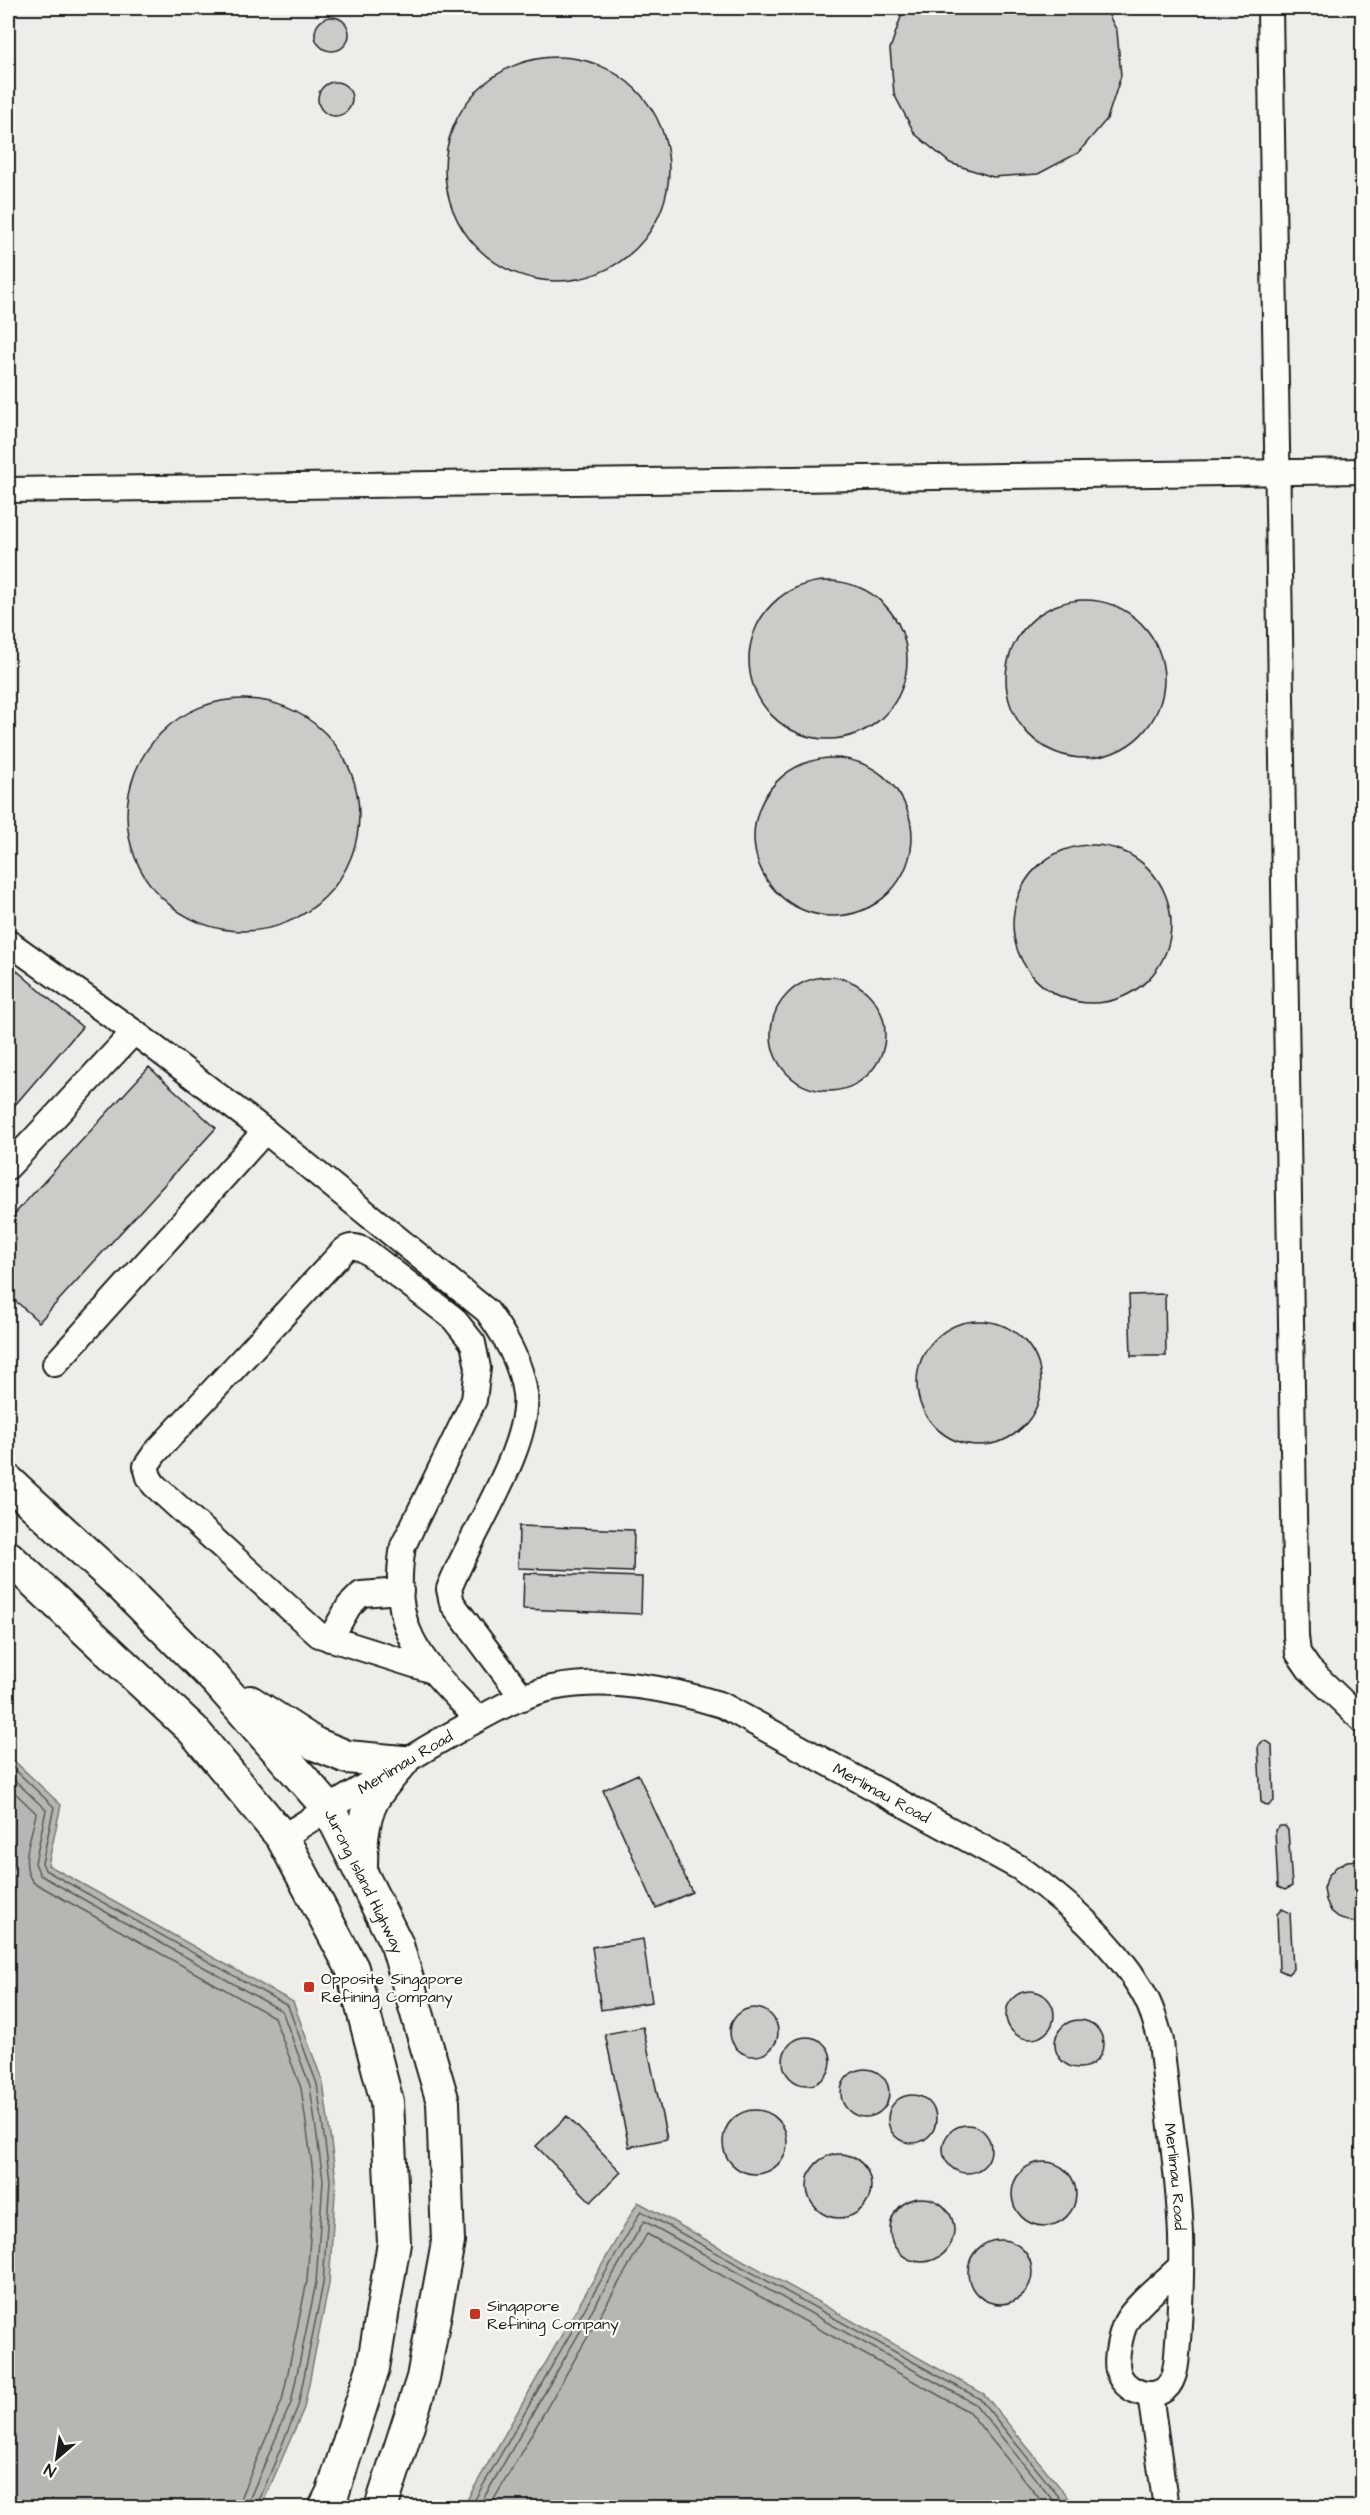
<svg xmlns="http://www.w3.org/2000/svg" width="1370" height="2515" viewBox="0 0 1370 2515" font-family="'Architects Daughter',sans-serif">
	<rect width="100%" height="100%" fill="#fdfcf7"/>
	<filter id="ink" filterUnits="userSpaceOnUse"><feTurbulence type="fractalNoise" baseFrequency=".0167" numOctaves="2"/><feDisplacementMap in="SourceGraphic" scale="12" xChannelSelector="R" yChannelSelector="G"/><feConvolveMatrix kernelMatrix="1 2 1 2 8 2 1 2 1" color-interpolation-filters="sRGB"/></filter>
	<g filter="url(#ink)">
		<path fill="#eeede9" d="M8,8H1362V2507H1076L984,2394L638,2202L463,2507H261L304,2408L293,2002L48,1865L61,1805L8,1755Z"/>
		<path fill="#b7b6b2" stroke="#797876" stroke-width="1.5" d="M8,1755L61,1805L48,1865L293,2002L323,2083L336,2179L329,2284L304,2408L261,2507H8Z
			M638,2202L984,2394L1076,2507H463Z"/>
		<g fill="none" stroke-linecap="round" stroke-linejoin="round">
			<path stroke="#5a5a58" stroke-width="1.5" d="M8,1763L54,1807L42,1863L45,1870L288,2006L317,2084L330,2180L323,2284L298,2406L256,2508
				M8,1774L46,1810L35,1863L40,1875L282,2011L310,2086L323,2180L316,2283L291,2403L249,2500L248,2508
				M8,1786L36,1813C33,1834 18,1863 33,1882L274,2017L301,2088L314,2180L307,2281L282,2401L241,2496L239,2508
				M470,2508L641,2211L980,2399L1068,2508
				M478,2508L644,2221L975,2404L1059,2508
				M489,2508L647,2234L969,2412L1047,2508"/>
		</g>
		<path fill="#cccbc8" stroke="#1c1c1c" stroke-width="1.5" d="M904,8H1105L1117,31L1121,76L1107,119L1078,153L1038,174L993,177L950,163L915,134L894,94L890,49Z
			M315 34a17 17 0 1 1 34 0a17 17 0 1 1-34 0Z
			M445 169a112 112 0 1 1 224 0a112 112 0 1 1-224 0Z
			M318 99a17 17 0 1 1 34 0a17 17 0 1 1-34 0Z
			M749 660a79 79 0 1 1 158 0a79 79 0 1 1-158 0Z
			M1006 679a79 79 0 1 1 158 0a79 79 0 1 1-158 0Z
			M127 815a116 116 0 1 1 232 0a116 116 0 1 1-232 0Z
			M754 837a79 79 0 1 1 158 0a79 79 0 1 1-158 0Z
			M1013 924a79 79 0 1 1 158 0a79 79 0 1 1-158 0Z
			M8,963L82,1027L8,1113Z
			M771 1034a57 57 0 1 1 114 0a57 57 0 1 1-114 0Z
			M149,1067L216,1128L39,1322L8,1294V1221Z
			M1165,1294L1166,1356H1131L1129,1295Z
			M917 1383a62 62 0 1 1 124 0a62 62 0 1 1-124 0Z
			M519,1526L634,1530L633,1572L518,1568Z
			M524,1573L642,1577L641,1614L523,1609Z
			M1263,1741L1268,1742L1272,1745L1274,1801L1268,1806L1261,1802L1258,1746Z
			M638,1774L692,1892L656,1908L603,1790Z
			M1280,1826H1285L1288,1830L1292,1886L1285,1890L1278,1887L1275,1830Z
			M1359,1860L1362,1861V1922H1352L1341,1919L1331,1911L1326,1900L1324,1888L1328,1876L1336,1867L1347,1861Z
			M1282,1909L1290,1913L1293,1969L1288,1974L1279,1970L1277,1914Z
			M643,1939L652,2002L601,2010L592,1947Z
			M1006 2015a24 24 0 1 1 48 0a24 24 0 1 1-48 0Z
			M730 2032a24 24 0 1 1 48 0a24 24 0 1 1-48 0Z
			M1055 2044a24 24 0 1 1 48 0a24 24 0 1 1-48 0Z
			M643,2027L667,2139L629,2147L605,2034Z
			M783 2061a24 24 0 1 1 48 0a24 24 0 1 1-48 0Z
			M841 2093a24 24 0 1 1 48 0a24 24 0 1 1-48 0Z
			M888 2119a24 24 0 1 1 48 0a24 24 0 1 1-48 0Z
			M723 2142a32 32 0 1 1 64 0a32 32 0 1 1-64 0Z
			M567,2116L621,2172L591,2202L536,2146Z
			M943 2149a24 24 0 1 1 48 0a24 24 0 1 1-48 0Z
			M807 2186a32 32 0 1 1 64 0a32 32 0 1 1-64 0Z
			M1012 2194a32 32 0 1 1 64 0a32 32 0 1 1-64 0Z
			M890 2230a32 32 0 1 1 64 0a32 32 0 1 1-64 0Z
			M968 2272a32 32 0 1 1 64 0a32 32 0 1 1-64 0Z"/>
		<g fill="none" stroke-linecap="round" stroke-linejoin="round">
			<g stroke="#1c1c1c" stroke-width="28">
				<g id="minor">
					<path d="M1270,8L1296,1636L1298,1653L1309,1669L1362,1720"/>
					<path d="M8,490L1362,471"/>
					<path d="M8,942L134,1032L265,1131L487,1311C505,1336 521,1362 525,1394C531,1447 469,1536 449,1589L452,1603L523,1698"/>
					<path d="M8,1167L134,1032"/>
					<path d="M55,1364L265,1131"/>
					<path d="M330,1639L349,1606L361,1594L401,1591"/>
					<path d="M430,1670L319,1635L154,1485L149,1477L146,1466L155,1453L343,1251C351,1244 358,1247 366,1251L453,1318L473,1343L478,1368L474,1400L403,1546C389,1633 422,1661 478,1719"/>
					<path id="s1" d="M282,1837C341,1802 397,1764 457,1731C486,1715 519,1695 552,1688C610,1677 667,1688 722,1705L1020,1868C1065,1901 1112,1940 1141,1989C1151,2005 1156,2023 1161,2041C1167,2105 1179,2173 1181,2236C1182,2276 1180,2315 1177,2355C1176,2367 1174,2385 1162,2391C1146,2400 1122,2388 1118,2371C1115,2359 1121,2332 1126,2322C1135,2305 1166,2281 1181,2266"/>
					<path d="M1150,2394L1166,2508"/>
				</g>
			</g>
			<g stroke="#1c1c1c" stroke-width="36">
				<g id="major">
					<path id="s2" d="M8,1481L122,1586L216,1680L329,1809L397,1945L443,2102L448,2242L423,2378L381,2508"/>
					<path d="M8,1557L193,1730L282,1837L352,1968L387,2102L394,2243L373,2368L333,2492L325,2508"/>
					<path d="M250,1702L315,1744L347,1757L402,1762"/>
					<path d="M361,1873C361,1848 361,1821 373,1799C380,1786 392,1774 402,1762"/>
				</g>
			</g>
			<use href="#minor" stroke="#fdfcf7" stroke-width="24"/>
			<use href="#major" stroke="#fdfcf7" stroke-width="32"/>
		</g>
	</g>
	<g fill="#c8321e" stroke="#fdfcf7" stroke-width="2">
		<rect x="303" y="1981" width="12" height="12" rx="3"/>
		<rect x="469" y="2308" width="12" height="12" rx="3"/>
	</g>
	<g text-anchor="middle" stroke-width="4.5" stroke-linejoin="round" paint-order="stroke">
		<g font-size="16" fill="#1c1c1c" stroke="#fdfcf7">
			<text dy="6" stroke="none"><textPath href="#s1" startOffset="144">Merlimau Road</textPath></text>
			<text dy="6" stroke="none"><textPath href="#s1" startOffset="664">Merlimau Road</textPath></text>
			<text dy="6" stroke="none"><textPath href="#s2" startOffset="540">Jurong Island Highway</textPath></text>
			<text dy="6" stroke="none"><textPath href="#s1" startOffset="1186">Merlimau Road</textPath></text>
		</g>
		<g font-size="16" fill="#1c1c1c" stroke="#fdfcf7" text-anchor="start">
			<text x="321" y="1984">Opposite Singapore<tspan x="321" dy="18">Refining Company</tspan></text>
			<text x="487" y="2311">Singapore<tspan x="487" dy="18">Refining Company</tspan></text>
		</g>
	</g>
	<rect width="1370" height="2515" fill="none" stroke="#fdfcf7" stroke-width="30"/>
	<rect x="15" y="15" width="1340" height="2485" fill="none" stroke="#1c1c1c" stroke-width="2" filter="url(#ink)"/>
	<g transform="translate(57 2458) rotate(209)" stroke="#fdfcf7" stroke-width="4.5" paint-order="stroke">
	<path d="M0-4.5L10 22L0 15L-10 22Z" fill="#1c1c1c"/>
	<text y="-9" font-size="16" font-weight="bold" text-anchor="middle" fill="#1c1c1c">N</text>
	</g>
</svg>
